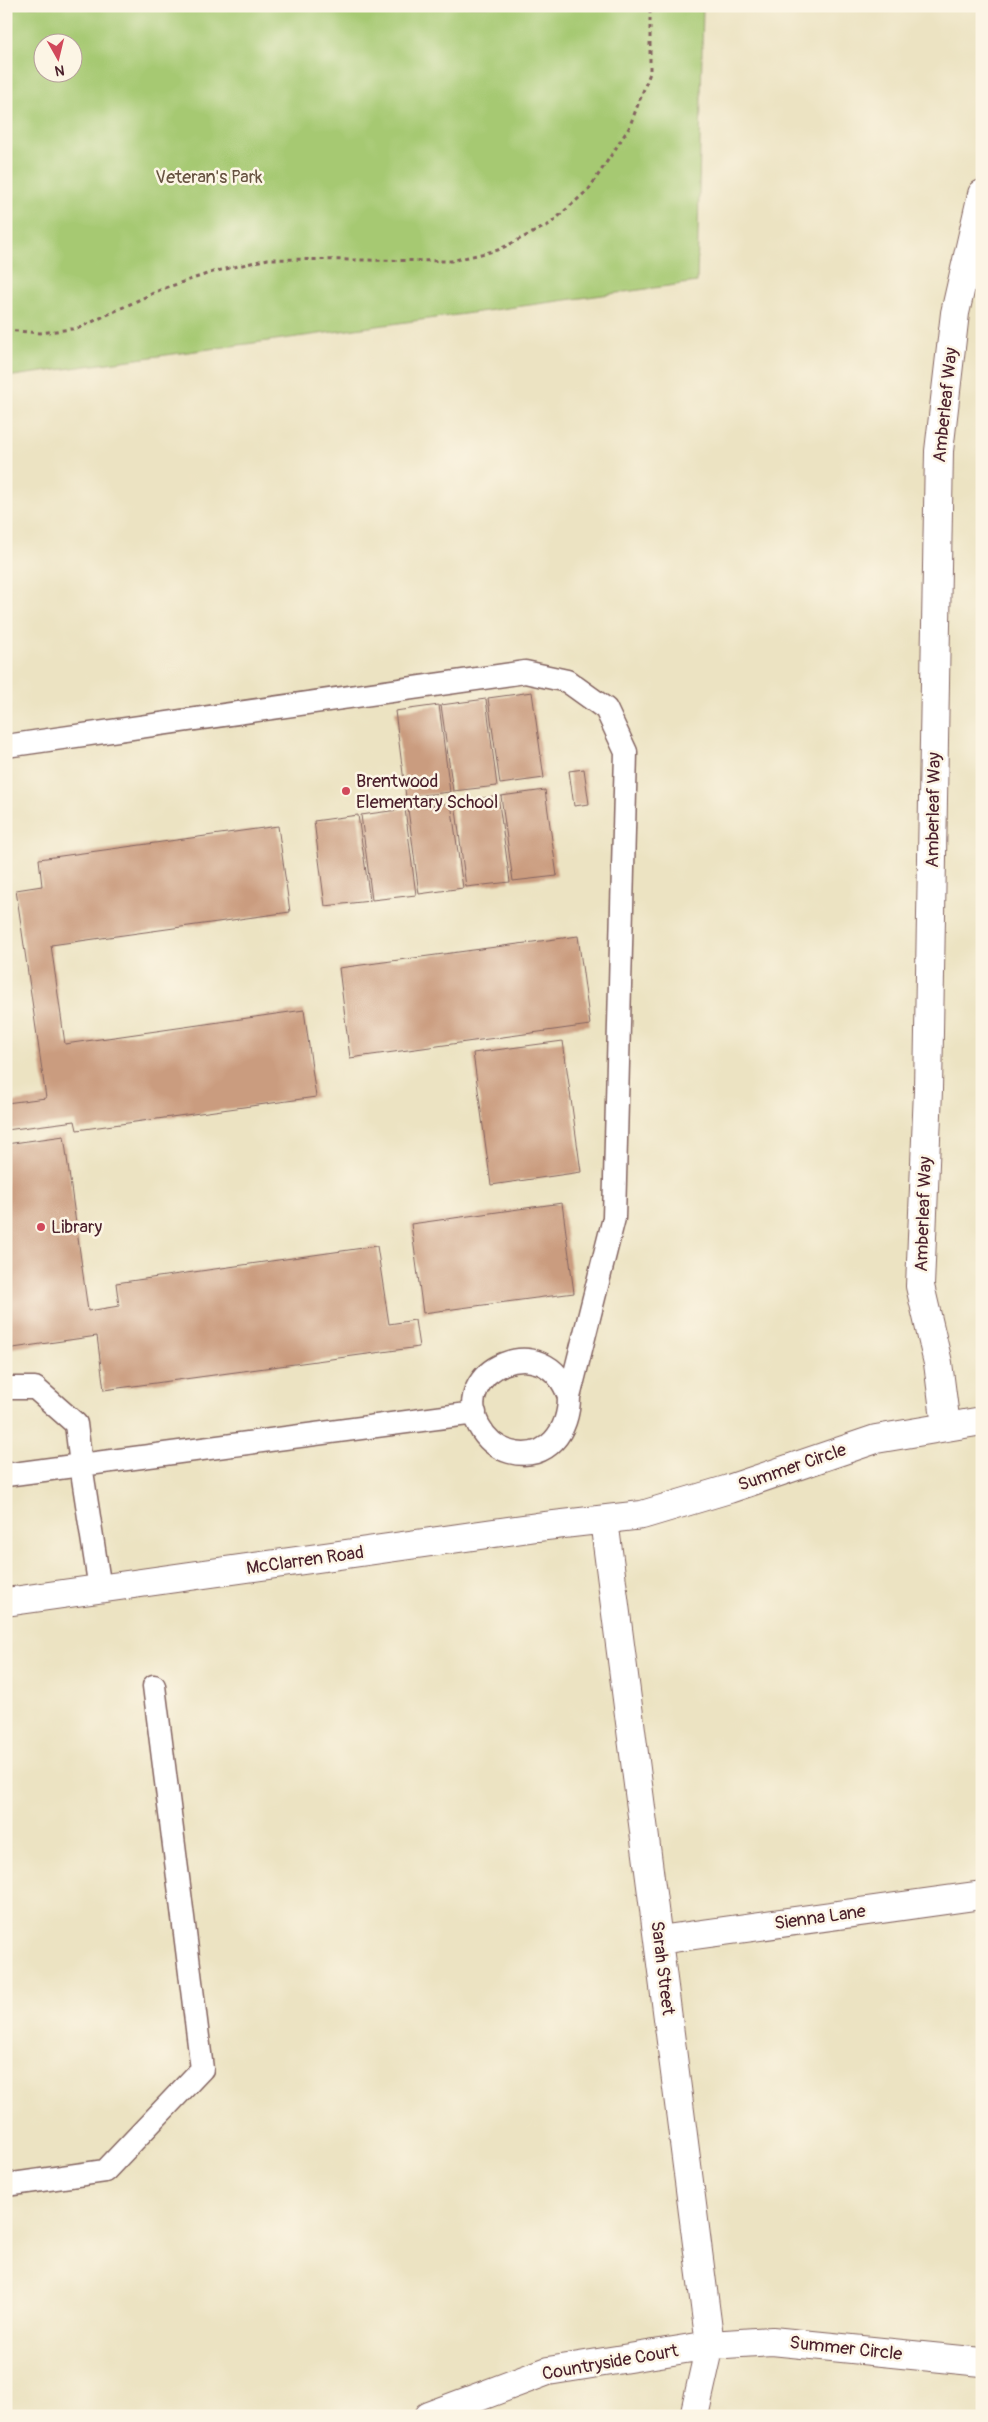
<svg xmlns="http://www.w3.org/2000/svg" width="988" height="2422" viewBox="0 0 988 2422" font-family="Pangolin,sans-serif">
	<rect width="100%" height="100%" fill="#fcf5e5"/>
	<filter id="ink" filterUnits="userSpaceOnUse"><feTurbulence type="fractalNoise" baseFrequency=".02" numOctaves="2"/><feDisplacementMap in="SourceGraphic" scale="10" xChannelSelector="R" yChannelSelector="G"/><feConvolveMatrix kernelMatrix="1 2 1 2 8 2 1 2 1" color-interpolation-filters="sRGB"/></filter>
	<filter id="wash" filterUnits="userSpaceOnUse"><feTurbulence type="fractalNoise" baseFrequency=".0096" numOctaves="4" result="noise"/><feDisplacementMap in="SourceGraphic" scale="20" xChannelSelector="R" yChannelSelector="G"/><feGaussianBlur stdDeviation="1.12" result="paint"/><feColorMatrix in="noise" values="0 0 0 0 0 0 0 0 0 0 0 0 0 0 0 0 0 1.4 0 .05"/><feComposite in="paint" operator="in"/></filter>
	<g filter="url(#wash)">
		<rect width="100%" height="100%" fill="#ece3c2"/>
		<path fill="#a6c972" stroke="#78744e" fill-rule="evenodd" d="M6,6H703L697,282L6,377ZM42,42H72V72H42Z"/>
		<g id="blocks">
			<path fill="#ca9c7f" d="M532,692L544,778L500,784L488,698Z
				M486,699L497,786L453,791L441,705Z
				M439,705L450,792L406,797L395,711Z
				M584,769L589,804L574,806L569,771Z
				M545,790L557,876L513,881L501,796Z
				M498,796L510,882L466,887L455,802Z
				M451,803L463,888L419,894L408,809Z
				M405,809L416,895L372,900L361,815Z
				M358,815L370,901L325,906L314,821Z
				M278,826L290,912L51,945L65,1044L304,1010L316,1097L77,1130L75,1121L6,1130V1103L46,1098L16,890L42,886L39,859Z
				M578,936L590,1025L350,1058L339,968Z
				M563,1041L581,1172L491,1185L473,1053Z
				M64,1136L88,1311L119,1306L116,1283L377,1246L389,1324L415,1320L419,1347L104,1390L97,1336L6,1349V1144Z
				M562,1203L574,1293L423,1313L411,1224Z"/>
		</g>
	</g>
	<g filter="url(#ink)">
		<use href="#blocks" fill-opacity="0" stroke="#836460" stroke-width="1"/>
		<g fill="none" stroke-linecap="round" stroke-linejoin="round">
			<g stroke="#836460" stroke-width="25">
				<path id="service" d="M6,746L525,672L567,681L606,709L626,752L614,1218L569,1397C569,1430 548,1462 510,1452C496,1448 486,1439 479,1426C449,1371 545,1325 569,1397
					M6,1388H35L76,1424L81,1465L6,1475
					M100,1589L81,1465L475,1413
					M6,2185L105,2171L202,2069L154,1686"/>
			</g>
			<g stroke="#836460" stroke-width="30">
				<path id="minor" d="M946,1426L938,1363L920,1286L928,1090L939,451L955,313L982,194
					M604,1520L710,2345L694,2416
					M6,1602L537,1527L642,1515L729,1489L876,1439L982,1421
					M659,1940L982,1895
					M428,2416L548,2371L710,2345L772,2341L982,2362"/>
			</g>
			<path stroke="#836460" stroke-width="3" stroke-dasharray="4 4" stroke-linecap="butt" d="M6,330L40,333L79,328L162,289L213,272L268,259L451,261L498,250L550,224L589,189L629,128L650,73V6"/>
			<use href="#service" stroke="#fff" stroke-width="22"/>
			<use href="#minor" stroke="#fff" stroke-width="28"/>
		</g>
	</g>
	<g fill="#d1495b" stroke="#fcf5e5" stroke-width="2">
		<circle cx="346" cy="791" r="5"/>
		<circle cx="41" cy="1227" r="5"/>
	</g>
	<g text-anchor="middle" stroke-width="5" stroke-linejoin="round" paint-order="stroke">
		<g font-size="18" fill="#665240" stroke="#fcf5e5">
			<text x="209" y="183">Veteran's Park</text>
		</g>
		<g font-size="18" fill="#4a1f2b" stroke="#fcf5e5">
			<text transform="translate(945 405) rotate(-84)" y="6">Amberleaf Way</text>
			<text transform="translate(933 810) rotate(-89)" y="6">Amberleaf Way</text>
			<text transform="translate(923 1214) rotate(-88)" y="6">Amberleaf Way</text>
			<text transform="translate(792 1467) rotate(-19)" y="6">Summer Circle</text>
			<text transform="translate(305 1560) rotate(-8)" y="6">McClarren Road</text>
			<text transform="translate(820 1917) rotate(-8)" y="6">Sienna Lane</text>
			<text transform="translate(663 1968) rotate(83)" y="6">Sarah Street</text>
			<text transform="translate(846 2348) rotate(6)" y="6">Summer Circle</text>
			<text transform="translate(610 2362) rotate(-10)" y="6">Countryside Court</text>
		</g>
		<g font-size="18" fill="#4a1f2b" stroke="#fcf5e5" text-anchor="start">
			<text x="356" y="787">Brentwood<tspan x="356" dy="21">Elementary School</tspan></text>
			<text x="51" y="1233">Library</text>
		</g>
	</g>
	<rect width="988" height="2422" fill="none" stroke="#fcf5e5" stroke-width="25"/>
	<g transform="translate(58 58) rotate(172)"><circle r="24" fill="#fcf5e5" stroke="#b59f9b"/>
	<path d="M0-4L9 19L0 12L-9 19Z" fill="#d1495b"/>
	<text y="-8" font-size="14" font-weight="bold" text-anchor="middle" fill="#4a1f2b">N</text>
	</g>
</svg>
